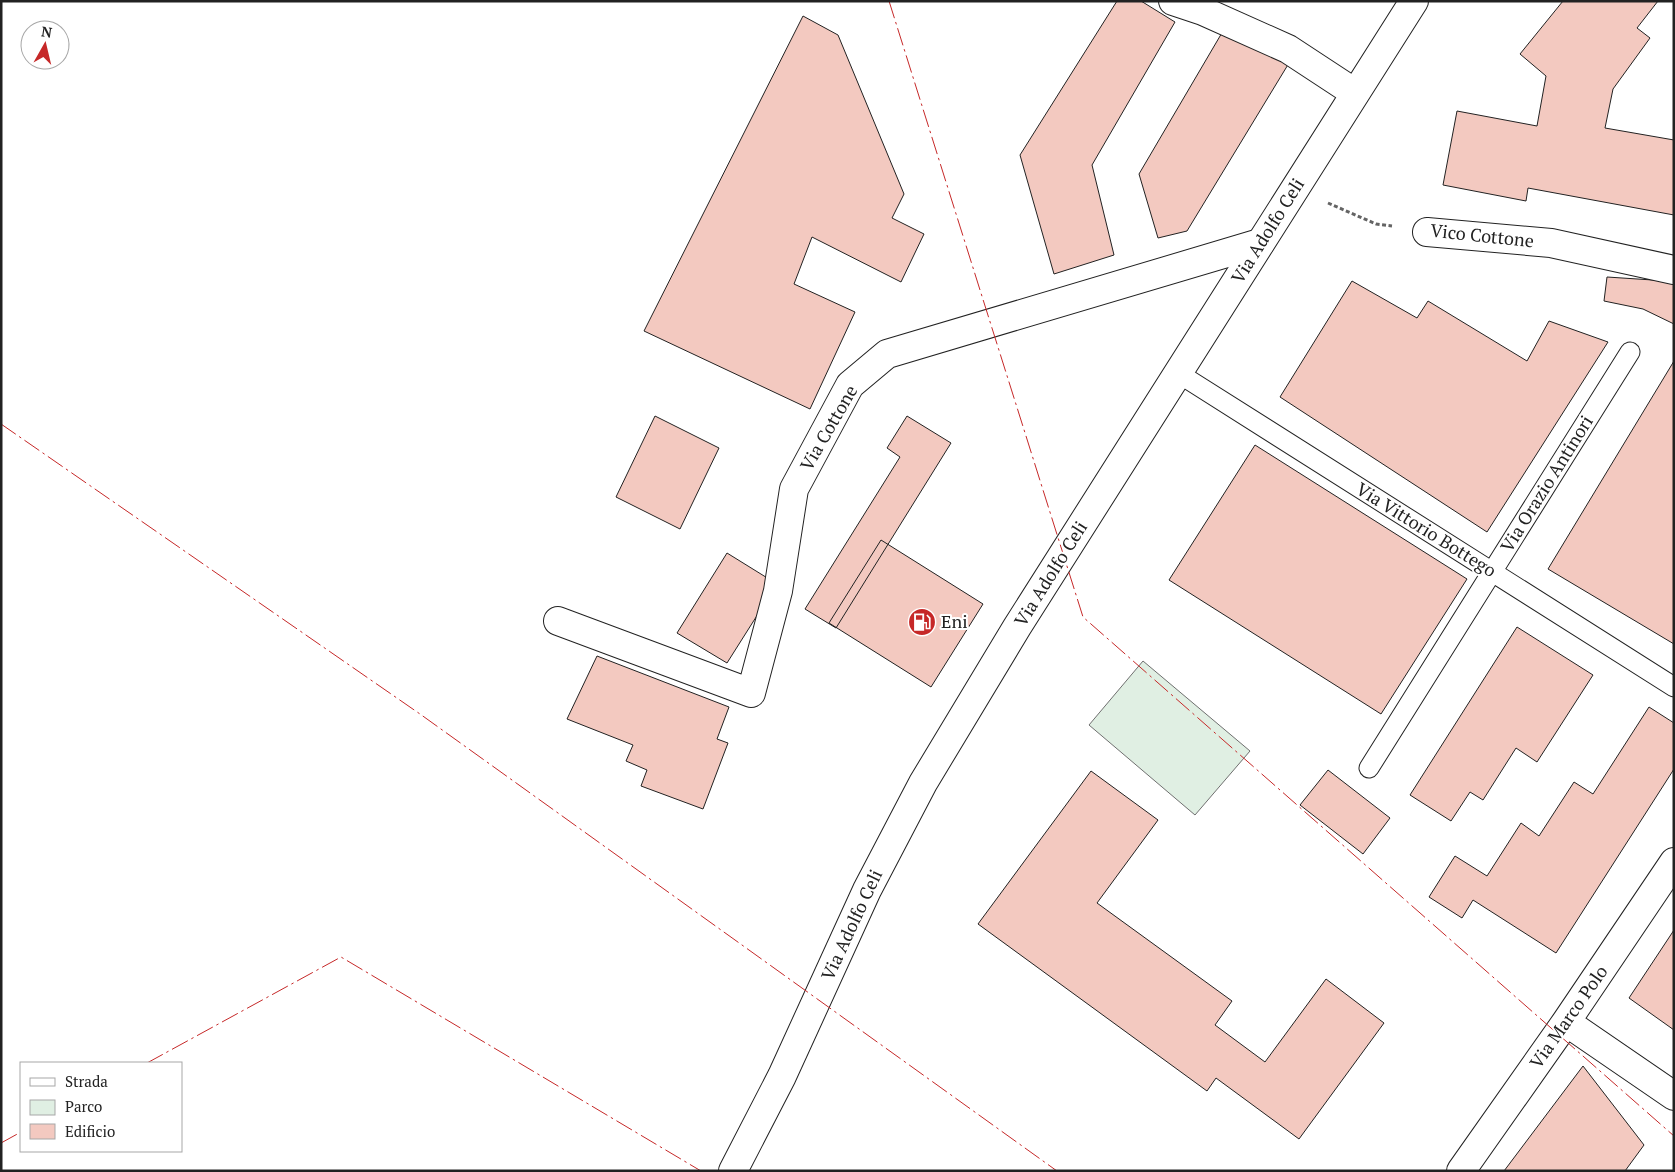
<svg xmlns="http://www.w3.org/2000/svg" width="1675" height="1172" viewBox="0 0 1675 1172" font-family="'PT Serif',serif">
	<rect width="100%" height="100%" fill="#fff"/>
	<path fill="#e0efe3" stroke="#6f6f6f" d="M1143,661L1250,751L1195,815L1089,725Z"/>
	<path fill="#f3c9c0" stroke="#222" d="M1117,1H1141L1175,22L1092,165L1114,255L1054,274L1020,155Z
		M1563,1H1658L1637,28L1650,38L1613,89L1605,128L1674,140V215L1528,188L1526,201L1443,185L1457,111L1537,126L1546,76L1520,54Z
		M803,16L838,35L904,194L892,218L924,234L901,282L812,237L794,284L855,312L810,409L644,331Z
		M1223,31L1289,63L1187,231L1158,238L1139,174Z
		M1607,277L1668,281L1674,283V324L1643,309L1604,301Z
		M1352,281L1417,318L1428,301L1527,361L1549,321L1608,342L1487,532L1280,397Z
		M1674,361V644L1548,569Z
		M655,416L719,448L680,529L616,497Z
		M907,416L951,443L836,628L805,609L900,457L887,448Z
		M1255,445L1467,579L1381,714L1169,580Z
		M881,540L983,604L931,687L829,623Z
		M727,553L777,584L727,663L677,633Z
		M1517,627L1593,675L1537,762L1516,748L1483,800L1470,792L1451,821L1410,795Z
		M597,656L729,707L717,739L728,743L703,809L641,786L647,770L626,761L633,745L567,719Z
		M1649,707L1674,723V769L1556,953L1473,900L1462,918L1429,897L1455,856L1487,876L1521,823L1539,836L1574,782L1593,794Z
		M1328,770L1390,818L1363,854L1300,805Z
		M1091,771L1158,820L1097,903L1232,1001L1215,1025L1265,1062L1326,979L1384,1023L1299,1139L1216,1078L1207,1091L978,924Z
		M1674,930V1030L1629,998Z
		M1583,1066L1644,1145L1625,1171H1504Z"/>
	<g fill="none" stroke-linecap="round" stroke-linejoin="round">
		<g stroke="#222" stroke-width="21">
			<path id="lane" d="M1178,373L1674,687
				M1369,768L1630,352"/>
		</g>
		<g stroke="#222" stroke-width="30">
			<path id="street" d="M1173,1L1203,11L1288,49L1355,93
				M1427,232L1551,243L1674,270
				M558,621L751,693L778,591L794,489L850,385L887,354L1260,243
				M1566,1022L1674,1096
				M1461,1171L1566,1022L1674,862"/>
		</g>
		<g stroke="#222" stroke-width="30">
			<path id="primary" d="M733,1171L782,1076L867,890L923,783L1017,627L1414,1"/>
		</g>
		<path stroke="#646464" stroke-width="3" stroke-dasharray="4 2.5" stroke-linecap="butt" d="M1328,203L1376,224L1392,226"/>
		<use href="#lane" stroke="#fff" stroke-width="19"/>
		<use href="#street" stroke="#fff" stroke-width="28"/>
		<use href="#primary" stroke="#fff" stroke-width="28"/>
		<path stroke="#c62828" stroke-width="1" stroke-dasharray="18 4 2.5 4" stroke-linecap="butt" d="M889,1L1083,617L1674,1136
			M1,424L420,714L1057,1171
			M147,1063L341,957L701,1171
			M1,1143L21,1132"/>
	</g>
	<defs>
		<g id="fuel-disc" transform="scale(1.4375)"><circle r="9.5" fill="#c62828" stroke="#fff"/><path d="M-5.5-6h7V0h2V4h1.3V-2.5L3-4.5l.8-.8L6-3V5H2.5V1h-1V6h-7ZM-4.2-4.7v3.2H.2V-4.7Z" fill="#fff"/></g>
	</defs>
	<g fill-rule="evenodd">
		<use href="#fuel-disc" x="922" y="622"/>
	</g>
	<g text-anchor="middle" stroke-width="4" stroke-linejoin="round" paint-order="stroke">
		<g font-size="18" fill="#222" stroke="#fff">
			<text transform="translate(1268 231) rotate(-58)" y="6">Via Adolfo Celi</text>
			<text transform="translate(1482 236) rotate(6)" y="6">Vico Cottone</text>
			<text transform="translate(829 428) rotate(-60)" y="6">Via Cottone</text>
			<text transform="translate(1547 484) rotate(-58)" y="6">Via Orazio Antinori</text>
			<text transform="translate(1426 530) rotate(32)" y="6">Via Vittorio Bottego</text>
			<text transform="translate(1051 574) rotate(-58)" y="6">Via Adolfo Celi</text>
			<text transform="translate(852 925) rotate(-65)" y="6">Via Adolfo Celi</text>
			<text transform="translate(1569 1017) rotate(-55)" y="6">Via Marco Polo</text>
		</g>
		<g font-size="18" fill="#222" stroke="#fff" text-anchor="start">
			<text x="941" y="628">Eni</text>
		</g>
	</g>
	<rect width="1675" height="1172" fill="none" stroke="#222222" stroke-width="5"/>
	<rect x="20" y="1062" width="162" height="90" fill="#ffffff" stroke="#a7a7a7"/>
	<rect x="30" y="1078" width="25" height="8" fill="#ffffff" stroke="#a7a7a7"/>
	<text x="65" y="1087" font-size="15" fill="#222222">Strada</text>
	<rect x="30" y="1100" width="25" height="15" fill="#e0efe3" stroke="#a7a7a7"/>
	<text x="65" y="1112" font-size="15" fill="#222222">Parco</text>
	<rect x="30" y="1124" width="25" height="15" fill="#f3c9c0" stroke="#a7a7a7"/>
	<text x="65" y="1137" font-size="15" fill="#222222">Edificio</text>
	<g transform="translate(45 45) rotate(8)"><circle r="24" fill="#ffffff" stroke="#a7a7a7"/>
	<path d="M0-4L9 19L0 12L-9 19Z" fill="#c62828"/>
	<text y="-8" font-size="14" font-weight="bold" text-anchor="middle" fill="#222222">N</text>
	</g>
</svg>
